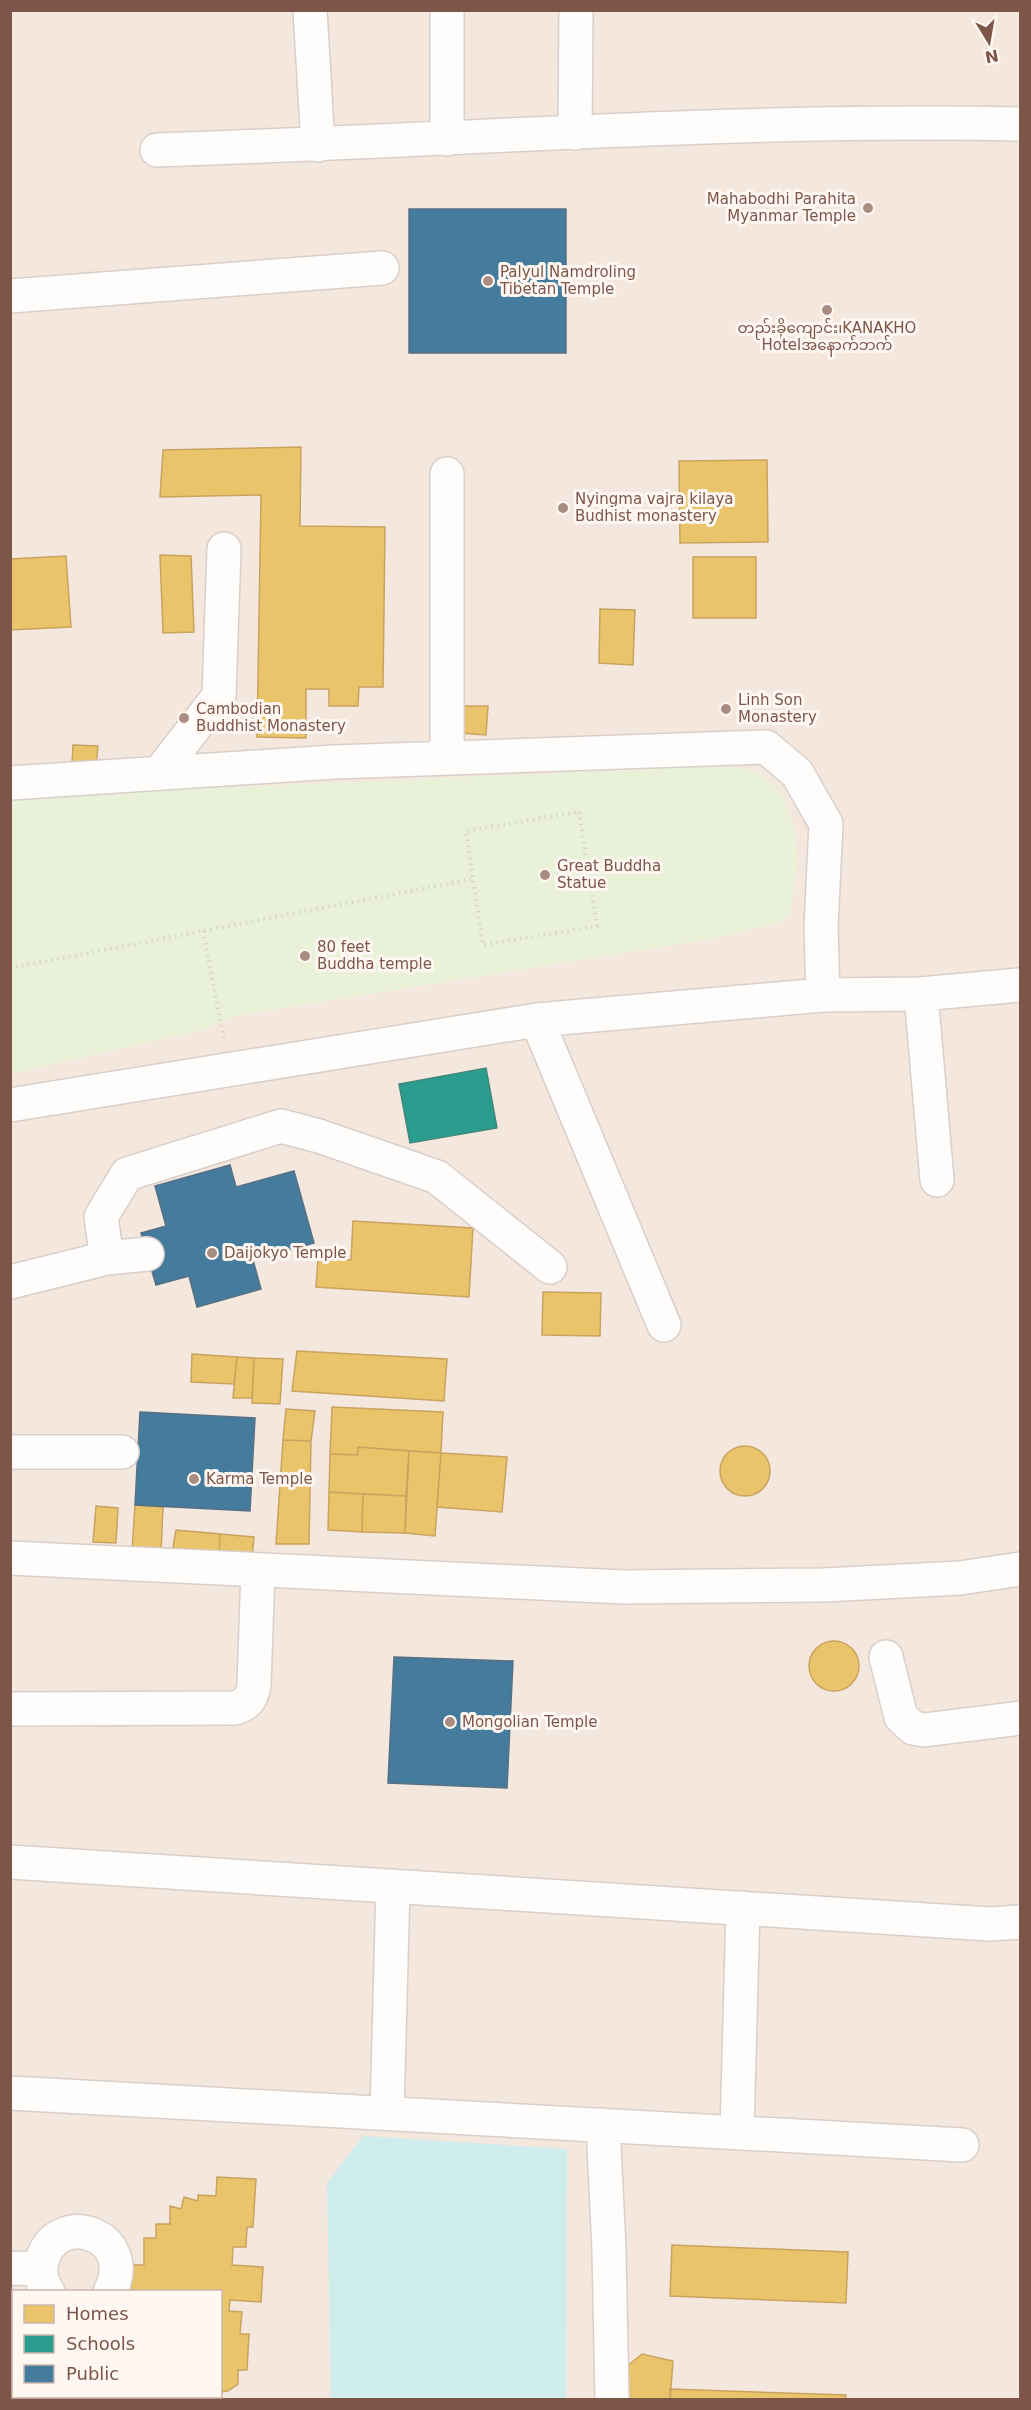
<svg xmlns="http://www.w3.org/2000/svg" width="1031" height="2410" viewBox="0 0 1031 2410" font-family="'DejaVu Sans','Noto Sans Myanmar',sans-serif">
	<rect width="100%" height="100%" fill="#faf4ee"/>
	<path fill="#f4e7dd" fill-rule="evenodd" d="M11,11H1020V2399L11,2400ZM14,2292H220V2396H14Z"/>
	<path fill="#e9f1d8" d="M713,766C725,767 739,766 750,770C784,780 796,824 797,855C797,874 792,896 789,915L781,922L717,938L235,1016L202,1030L11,1074L10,797Z"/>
	<path fill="#ceedec" d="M363,2136L567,2149L566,2399H331L327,2183Z"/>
	<path fill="#e9c46a" stroke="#c9a360" stroke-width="1.5" d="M301,447L300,526L385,527L383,687H359L358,706H329V689H306V738L257,737L261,495L160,497L163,450Z
		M767,460L768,542L680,543L679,461Z
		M160,555L191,556L194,632L163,633Z
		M66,556L71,627L10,630V559Z
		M693,557H756V618H693Z
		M600,609L635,610L633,665L599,663Z
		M461,706H488L486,735L461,733Z
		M73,745L98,746L96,766L72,764Z
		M353,1221L473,1228L469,1297L316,1287L318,1258L351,1260Z
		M543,1292L601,1293L600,1336L542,1335Z
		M297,1351L447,1359L444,1401L292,1391Z
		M192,1354L237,1357L234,1384L191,1382Z
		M237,1357L254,1358L252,1398H233Z
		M254,1358L283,1359L280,1404L252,1403Z
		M332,1407L443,1412L441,1453L358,1447V1455L330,1454Z
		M286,1409L315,1411L311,1441L283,1440Z
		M283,1440L311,1441L309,1544H276Z
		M720 1471a25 25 0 1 1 50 0a25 25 0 1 1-50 0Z
		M358,1447L409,1451L406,1496L329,1492L330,1454L358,1455Z
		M409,1451L441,1453L435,1536L405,1533Z
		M441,1453L507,1457L502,1512L437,1507Z
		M329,1492L363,1494L362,1532L328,1530Z
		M363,1494L406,1496L405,1533L362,1532Z
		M135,1505L163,1507L161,1553L132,1551Z
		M96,1506L118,1508L116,1543L93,1542Z
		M176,1530L220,1534L219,1555L172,1553Z
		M220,1534L254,1537L252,1557L219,1555Z
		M809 1666a25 25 0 1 1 50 0a25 25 0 1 1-50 0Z
		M217,2177L256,2179L253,2227H247L246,2247H233L232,2265L263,2267L261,2302L230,2300L229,2311L242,2312L240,2334H249L247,2370H238V2384L228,2391L220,2392V2292H120V2265H144V2238H156V2224H170V2206L181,2209L184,2197L198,2201V2195L216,2196Z
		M672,2245L848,2252L846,2303L670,2296Z
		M642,2354L673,2361L670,2400H618L620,2372Z
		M670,2389L846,2395L845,2400H670Z"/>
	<path fill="#2a9d8f" stroke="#43877a" stroke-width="1.5" d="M486,1068L497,1128L410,1143L399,1084Z"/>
	<path fill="#457b9d" stroke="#567084" stroke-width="1.5" d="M409,209H566V353H409Z
		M230,1165L236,1187L294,1171L314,1243L253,1260L261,1289L197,1307L189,1276L156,1285L141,1233L166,1226L155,1186Z
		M140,1412L255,1418L250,1511L135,1505Z
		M394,1657L513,1661L507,1788L388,1783Z"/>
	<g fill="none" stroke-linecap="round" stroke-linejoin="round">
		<g stroke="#d9cfca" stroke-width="36">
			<path id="minor" d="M310,10L318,145
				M575,133L576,10
				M447,139V10
				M157,150C444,141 733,118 1020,124
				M10,296L382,268
				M447,758V474
				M160,772L219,696L224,549
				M10,783L334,762L766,747L797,773L826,824L821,927L823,995
				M921,994L937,1180
				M537,1020L664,1325
				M10,1105L537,1020L823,995L921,994L1020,985
				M107,1258L101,1217L127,1174L281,1126L319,1136L437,1177L550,1267
				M10,1282L107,1258L147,1254
				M10,1452H122
				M10,1558L623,1587L824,1585L960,1578L1020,1569
				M886,1657L901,1717L913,1728L924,1730L1020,1718
				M10,1709L235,1708C248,1704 252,1698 254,1685L258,1570
				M10,1862L990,1924L1020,1922
				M10,2093L962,2145
				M387,2113L393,1886
				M603,2125L609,2249L612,2400
				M737,2133L743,1908
				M10,2268L41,2269
				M48,2292C42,2283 39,2272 42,2261C56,2207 139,2234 110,2292"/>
		</g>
		<path stroke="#ddd2ce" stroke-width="4" stroke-dasharray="1.5 4.5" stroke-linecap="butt" d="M579,812L597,926L483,945L466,831Z
			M203,931L224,1040
			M10,968L473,879"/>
		<use href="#minor" stroke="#fefdfc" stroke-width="33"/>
	</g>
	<g fill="#a98d83" stroke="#fff8f2" stroke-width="2">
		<circle cx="868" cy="208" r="6"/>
		<circle cx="488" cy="281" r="6"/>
		<circle cx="827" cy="310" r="6"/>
		<circle cx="563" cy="508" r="6"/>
		<circle cx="726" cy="709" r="6"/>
		<circle cx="184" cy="718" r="6"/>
		<circle cx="545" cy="875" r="6"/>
		<circle cx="305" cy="956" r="6"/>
		<circle cx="212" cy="1253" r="6"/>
		<circle cx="194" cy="1479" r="6"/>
		<circle cx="450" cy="1722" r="6"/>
	</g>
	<g text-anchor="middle" stroke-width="6" stroke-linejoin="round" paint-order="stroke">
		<g font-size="15" fill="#7d5549" stroke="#fff8f2" text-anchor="start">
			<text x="856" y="204" text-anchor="end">Mahabodhi Parahita<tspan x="856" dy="17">Myanmar Temple</tspan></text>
			<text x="500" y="277">Palyul Namdroling<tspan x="500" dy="17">Tibetan Temple</tspan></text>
			<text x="827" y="333" text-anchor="middle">တည်းခိုကျောင်း၊KANAKHO<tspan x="827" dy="17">Hotelအနောက်ဘက်</tspan></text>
			<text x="575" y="504">Nyingma vajra kilaya<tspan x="575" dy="17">Budhist monastery</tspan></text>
			<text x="738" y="705">Linh Son<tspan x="738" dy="17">Monastery</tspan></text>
			<text x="196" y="714">Cambodian<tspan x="196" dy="17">Buddhist Monastery</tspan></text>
			<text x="557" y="871">Great Buddha<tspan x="557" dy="17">Statue</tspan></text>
			<text x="317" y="952">80 feet<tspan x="317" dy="17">Buddha temple</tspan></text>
			<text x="224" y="1258">Daijokyo Temple</text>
			<text x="206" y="1484">Karma Temple</text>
			<text x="462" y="1727">Mongolian Temple</text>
		</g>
	</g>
	<rect width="1031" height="2410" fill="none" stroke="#7d5549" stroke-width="24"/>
	<rect x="12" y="2290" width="210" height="108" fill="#fff8f2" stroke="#cbb7ae" stroke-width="1.5"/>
	<rect x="24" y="2305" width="30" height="18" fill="#e9c46a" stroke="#cbb7ae" stroke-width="1.5"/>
	<text x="66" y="2320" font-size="18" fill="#7d5549">Homes</text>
	<rect x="24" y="2335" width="30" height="18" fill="#2a9d8f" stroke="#cbb7ae" stroke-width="1.5"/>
	<text x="66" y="2350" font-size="18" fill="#7d5549">Schools</text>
	<rect x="24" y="2365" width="30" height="18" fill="#457b9d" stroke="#cbb7ae" stroke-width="1.5"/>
	<text x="66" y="2380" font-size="18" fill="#7d5549">Public</text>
	<g transform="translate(989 42) rotate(169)" stroke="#fff8f2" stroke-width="4.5" paint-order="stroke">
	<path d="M0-4.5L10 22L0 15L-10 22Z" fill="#7d5549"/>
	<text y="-9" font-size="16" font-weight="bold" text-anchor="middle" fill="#7d5549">N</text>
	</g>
</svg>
